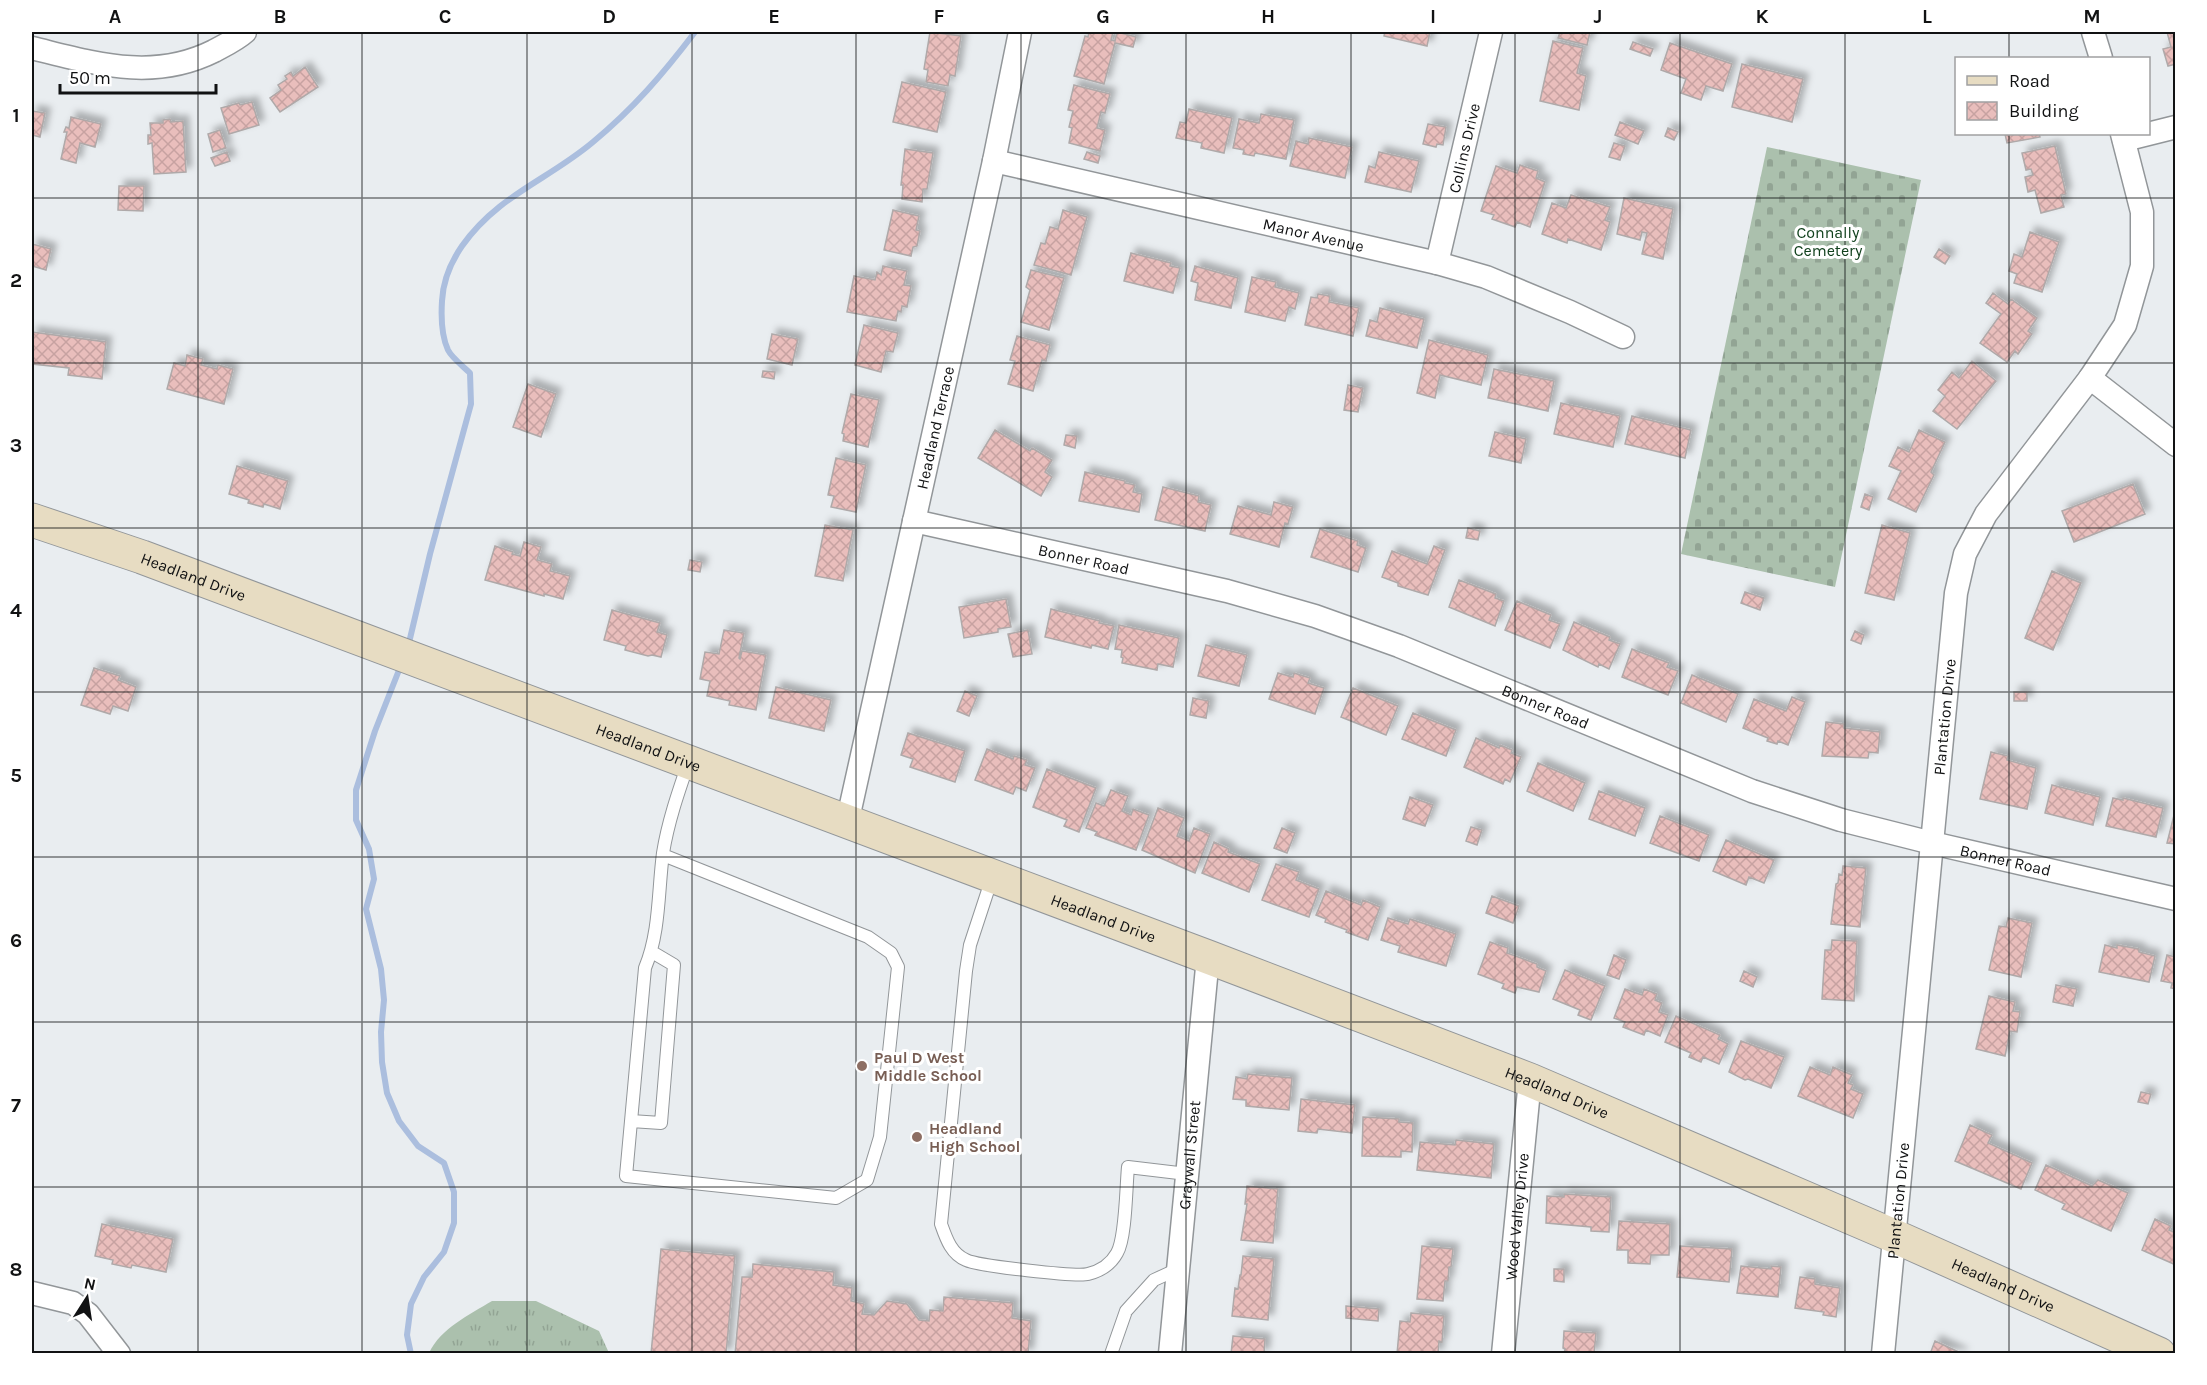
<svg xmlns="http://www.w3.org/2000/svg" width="2207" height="1385" viewBox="0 0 2207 1385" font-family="Karla,sans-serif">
	<defs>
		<pattern id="grass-tufts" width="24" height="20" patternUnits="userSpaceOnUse" patternTransform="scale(1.5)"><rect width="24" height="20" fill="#abc0ad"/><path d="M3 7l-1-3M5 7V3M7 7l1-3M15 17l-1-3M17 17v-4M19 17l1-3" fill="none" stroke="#92a494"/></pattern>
		<pattern id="cemetery-stones" width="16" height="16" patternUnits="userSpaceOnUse" patternTransform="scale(1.5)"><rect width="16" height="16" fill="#abc0ad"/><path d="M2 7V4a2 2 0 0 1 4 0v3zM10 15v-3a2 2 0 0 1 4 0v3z" fill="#92a494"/></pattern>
		<pattern id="building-cross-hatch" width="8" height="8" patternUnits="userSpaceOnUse" patternTransform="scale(1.5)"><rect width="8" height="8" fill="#e9bebc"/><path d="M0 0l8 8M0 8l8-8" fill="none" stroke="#c7a2a1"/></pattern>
		<filter id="shadow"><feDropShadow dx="5.5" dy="-5.5" stdDeviation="3" flood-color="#0004"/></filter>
	</defs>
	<rect width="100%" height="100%" fill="#e9edf0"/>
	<path fill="url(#grass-tufts)" d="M492,1301H536L599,1331L609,1353H429C441,1328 469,1315 492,1301Z"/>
	<path fill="url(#cemetery-stones)" d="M1767,147L1921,180L1835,587L1681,554Z"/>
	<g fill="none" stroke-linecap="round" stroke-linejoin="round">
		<path stroke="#abbede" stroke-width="6" d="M408,647L430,554L471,404L470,373C463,366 452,358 448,350C441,335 441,317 442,301C443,280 451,262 462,246C498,195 548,180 593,142C634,108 663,74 695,32
			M401,665L375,731L356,790V820L369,849L374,879L366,909L381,969L384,1000L381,1032L382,1062L387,1093L399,1121L418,1146L444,1163L454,1192V1223L444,1252L424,1277L411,1304L407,1335L411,1354"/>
	</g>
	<path fill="url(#building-cross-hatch)" stroke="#afa9a9" stroke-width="1.5" filter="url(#shadow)" d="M930,32L961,36L955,76L950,75L948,86L926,82L928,70L924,69Z
		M1089,32H1113L1111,40L1115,41L1117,32L1136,37L1133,47L1115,43L1104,84L1074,76L1085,36L1088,37Z
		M1385,32H1430L1427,46L1384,36Z
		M1560,32H1590L1587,45L1558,38Z
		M2167,32H2176V64L2168,66L2163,49L2171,47Z
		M1553,41L1583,48L1577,73L1586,76L1579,110L1540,101Z
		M1633,42L1653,49L1650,56L1630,49Z
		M1670,43L1732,64L1723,91L1706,86L1701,100L1681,93L1686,79L1661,70Z
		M1742,64L1803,79L1792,122L1732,107Z
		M305,67L318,87L280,112L270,98L281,90L278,85L287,79L285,76L291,72L293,76Z
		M902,82L946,92L937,132L893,122Z
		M1074,85L1110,94L1105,113L1101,112L1097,128L1105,130L1100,151L1069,143L1072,128L1069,127L1073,111L1068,110Z
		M252,102L259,125L229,134L221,108L239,103L240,105Z
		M1189,109L1232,118L1224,153L1201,148L1202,143L1176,138L1180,122L1186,123Z
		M32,111L45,113L40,137L32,135Z
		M1261,114L1294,120L1286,159L1255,153L1254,156L1243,154L1244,150L1233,148L1239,119L1259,123Z
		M71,117L101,124L95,147L80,143L76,163L61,159L67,132H64L66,127L69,128Z
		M170,119L171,122L183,121L186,172L154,174L152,143L148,144V135H151L150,123H163V120Z
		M1620,122L1644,131L1638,144L1615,135Z
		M1428,124L1446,127L1443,145L1437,144L1436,147L1423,144Z
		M1668,128L1678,132L1674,140L1665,136Z
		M220,130L226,148L213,152L208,134Z
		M2005,134H2039L2040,137L2007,143Z
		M1309,138L1352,147L1345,178L1290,166L1296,141L1308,144Z
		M1614,143L1625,146L1620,160L1609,157Z
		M2055,146L2066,194L2061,195L2064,207L2041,213L2035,190L2028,192L2025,177L2033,175L2031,169L2026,170L2022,153Z
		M905,149L933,153L927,189H923L922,202L902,199L903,185H901Z
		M227,152L230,161L215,166L211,158Z
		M1087,152L1100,156L1098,163L1084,159Z
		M1379,152L1419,161L1411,192L1365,182L1369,166L1375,168Z
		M1520,165L1538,171L1536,178L1545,182L1530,227L1517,222L1515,227L1492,219L1494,215L1481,211L1496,166L1517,173Z
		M119,186H144L143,211L118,210Z
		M1571,195L1610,207L1605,220L1610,222L1601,250L1568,239L1567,243L1542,234L1552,203L1566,208Z
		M1624,198L1673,209L1663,259L1642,254L1647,233L1642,232L1640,240L1617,234Z
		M893,210L919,216L916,230L920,231L917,246L913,247L911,256L884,250Z
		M1063,210L1087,217L1071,275L1034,265L1041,243L1045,244L1050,227L1058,229Z
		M2030,232L2059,242L2042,292L2014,283L2017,274L2009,271L2014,254L2022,257Z
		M32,244L51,249L46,270L32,266Z
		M1939,249L1950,256L1945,264L1934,257Z
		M1131,253L1171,263L1170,266L1180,268L1173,293L1124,281Z
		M883,266L907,271L904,285L911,286L907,307L902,306L901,312L898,311L896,321L847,312L854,276L875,280L877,272L881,275Z
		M1195,266L1238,278L1231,308L1195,300L1198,283L1191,281Z
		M1031,270L1064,278L1049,330L1021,322L1030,290L1026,287Z
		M1252,277L1276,282L1275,287L1299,293L1295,309L1289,307L1285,321L1245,312Z
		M1993,293L2008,304L2011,299L2037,318L2028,331L2032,334L2018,354L2015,351L2007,362L1980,343L2001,314L1986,303Z
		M1318,294L1330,296L1329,302L1359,308L1353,336L1305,325L1311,297L1317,298Z
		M1380,308L1424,319L1417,348L1366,336L1370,320L1377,322Z
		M864,325L898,333L893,352L886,351L881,372L855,365Z
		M32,332L106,342L102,379L68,375L69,368L32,364Z
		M772,334L798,339L792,365L767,359Z
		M1017,336L1050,345L1046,361L1042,360L1033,391L1008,384L1015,361L1010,360Z
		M1429,340L1488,355L1481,385L1440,375L1435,398L1417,393Z
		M187,355L203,359L201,365L217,369L218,365L233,369L224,404L167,389L174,363L185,366Z
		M1972,361L1996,381L1957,429L1933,411L1945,396L1938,390L1952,372L1959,378Z
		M1494,369L1554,381L1548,411L1488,398Z
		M763,371L775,372L774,379L762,377Z
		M528,384L556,394L541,437L513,427Z
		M1348,385L1363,388L1358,412L1344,410Z
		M851,394L879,400L868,447L843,441L844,434L842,433Z
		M1561,403L1620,416L1613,447L1554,434Z
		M1632,416L1691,430L1685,458L1625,444Z
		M995,430L1030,451L1032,448L1052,460L1045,472L1052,477L1041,496L978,458Z
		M1919,430L1945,442L1931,472L1934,475L1916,512L1888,499L1901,471L1889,466L1898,447L1909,452Z
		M1495,432L1526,439L1521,463L1489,456Z
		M1066,435L1077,436L1075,448L1064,445Z
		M836,458L866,465L856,512L831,507L834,496L828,495Z
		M237,466L288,481L280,509L264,504L263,507L248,503L249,500L229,494Z
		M1085,472L1125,481V483L1135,485L1133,492L1142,494L1139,512L1079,501Z
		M2133,484L2145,514L2074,542L2062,511Z
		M1163,487L1199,496L1198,502L1211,505L1205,531L1155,520Z
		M1865,494L1873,497L1869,510L1861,507Z
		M1274,502L1293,507L1288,524L1285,523L1279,547L1230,534L1238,506L1271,515Z
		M825,525L853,530L843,581L815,576Z
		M1882,525L1910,533L1894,600L1865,593Z
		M1468,528L1480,531L1478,540L1466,538Z
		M1320,529L1358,541L1357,545L1366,548L1358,572L1311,557Z
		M524,542L541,547L537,560L552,564L550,571L570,576L563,599L544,594V596L485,580L495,546L513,552L512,554L520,556Z
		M1434,546L1445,550L1428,595L1398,586V583L1382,577L1392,551L1427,564Z
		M690,560L702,562L700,572L688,570Z
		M2052,571L2081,583L2053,650L2025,638Z
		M1459,580L1496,594L1495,598L1504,601L1495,626L1449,607Z
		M1745,592L1764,598L1760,610L1741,603Z
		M1006,599L1011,627L998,629V632L964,638L959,607Z
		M1517,601L1551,615L1549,620L1560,624L1550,648L1505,630Z
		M1051,609L1100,621L1099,623L1114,626L1108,649L1092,645L1091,648L1045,637Z
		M612,610L660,623L657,632L667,635L661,657L652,655L648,656L625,650L626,646L604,640Z
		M1574,622L1610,637L1609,640L1620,644L1609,669L1599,664L1598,667L1563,650Z
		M1119,625L1179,638L1173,667L1158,664L1157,670L1122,663L1123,658L1121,657L1122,650L1115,649Z
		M724,630L744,633L739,658L740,659L742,651L766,655L756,710L729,705L730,701L707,696L710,681L700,679L705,652L719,654Z
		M1028,630L1032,654L1013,657L1008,634Z
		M1855,631L1864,635L1861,644L1851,640Z
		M1206,645L1247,655L1239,686L1198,676Z
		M1632,649L1669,663L1667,667L1678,671L1668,695L1622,677Z
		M94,668L120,676L118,680L136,687L128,711L113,706L110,714L81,705Z
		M1278,673L1293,677L1294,673L1310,678L1308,683L1324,688L1315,714L1269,699Z
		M1692,675L1738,694L1726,722L1681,703Z
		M776,687L831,700L824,731L769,718Z
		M1353,688L1398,706L1386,735L1341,717Z
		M965,691L977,696L969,716L957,711Z
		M2014,692H2027V701H2014Z
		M1792,697L1805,702L1788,745L1778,741L1777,744L1767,741L1768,738L1743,728L1754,699L1786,711Z
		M1193,698L1209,701L1206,718L1190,715Z
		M1413,713L1456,730L1446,756L1402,739Z
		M1826,722L1844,724V728L1880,732L1878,753L1869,752L1868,758L1822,756Z
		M908,733L965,751L955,782L910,767L913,759L901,755Z
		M1476,738L1499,748L1500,745L1512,750L1511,753L1521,757L1510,782L1505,779L1503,784L1464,767Z
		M987,749L1013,759L1014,756L1027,760L1025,765L1035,768L1026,791L1016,787L1013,794L975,780Z
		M1991,752L2008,756L2007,760L2036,768L2027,809L1980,799Z
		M1538,763L1585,783L1573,811L1527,791Z
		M1047,769L1096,788L1079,832L1064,826L1067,820L1033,807Z
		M2052,785L2100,797L2093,825L2045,813Z
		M1111,790L1128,796L1122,811L1131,815L1133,809L1149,815L1136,850L1095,835L1097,832L1086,828L1096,803L1104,806Z
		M1599,791L1645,808L1635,836L1589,819Z
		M1410,797L1433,805L1425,826L1403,819Z
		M2113,798L2123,800V798L2163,808L2156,837L2106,826Z
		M1158,808L1184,818L1177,836L1189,841L1194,828L1210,834L1195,873L1142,850Z
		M2174,815H2176V844L2167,843Z
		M1660,816L1709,835L1699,861L1650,843Z
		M1471,827L1482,830L1477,845L1466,841Z
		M1282,828L1295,833L1287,853L1274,848Z
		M1726,840L1774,860L1764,883L1749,877L1746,885L1713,871Z
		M1214,842L1229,849L1228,852L1260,864L1249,892L1202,873Z
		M1276,864L1299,872L1296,880L1319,889L1309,917L1262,900Z
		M1843,866L1866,868L1860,927L1831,924L1836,884L1838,883L1839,874L1842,875Z
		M1326,891L1361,905L1363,900L1380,907L1368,940L1346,932L1347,930L1325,922L1326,919L1316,915Z
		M1492,896L1519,906L1513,923L1486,913Z
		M1388,918L1408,924L1410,919L1456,934L1446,966L1398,952L1400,946L1381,940Z
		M2008,918L2032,923L2021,977L1989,970L1999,926L2006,927Z
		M1832,940L1857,941L1854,1001L1822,999L1825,950H1831Z
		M1490,942L1508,948L1507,953L1537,964V967L1546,971L1539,992L1517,987L1515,993L1502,988L1504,984L1478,974Z
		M2105,945L2117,948V945L2139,949V952L2155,956L2149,982L2099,972Z
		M1614,955L1626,960L1619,979L1607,975Z
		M2167,955L2176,957V989L2171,988L2172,983L2161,981Z
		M1565,970L1605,986L1591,1020L1578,1015L1580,1010L1553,999Z
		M1744,971L1757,977L1753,987L1740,981Z
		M2056,985L2077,989L2073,1006L2053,1002Z
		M1625,989L1642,995L1644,989L1657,994L1655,1000L1662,1003L1659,1012L1668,1015L1660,1036L1646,1030L1644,1035L1623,1027L1625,1022L1614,1018Z
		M1989,996L2015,1002L2013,1011L2020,1012L2017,1032L2010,1031L2005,1056L1976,1049Z
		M1676,1016L1720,1035L1718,1039L1728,1044L1719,1064L1703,1057L1701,1062L1689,1057L1691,1053L1665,1042Z
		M1741,1041L1784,1057L1771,1088L1748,1079L1745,1080L1729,1072Z
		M1810,1067L1830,1075L1833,1067L1852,1075L1848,1083L1853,1085L1851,1089L1863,1094L1853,1118L1798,1096Z
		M1248,1074L1292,1078L1289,1110L1246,1106V1100L1233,1099L1236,1077L1247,1079Z
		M2141,1092L2151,1094L2148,1104L2138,1102Z
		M1301,1099L1355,1105L1352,1133L1318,1129L1317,1133L1298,1131Z
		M1363,1117L1399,1119V1122L1413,1123L1412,1152L1401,1151V1157L1362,1156Z
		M1970,1125L1992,1135L1988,1143L2032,1163L2021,1189L1955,1161Z
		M1456,1140L1494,1144L1491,1178L1417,1170L1420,1142L1455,1145Z
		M2046,1165L2092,1186L2098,1180L2128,1193L2111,1231L2062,1209L2065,1204L2035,1190Z
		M1247,1186L1278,1189L1273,1243L1241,1240L1247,1204H1245Z
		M1564,1194L1611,1197L1609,1232L1591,1231V1227L1546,1223L1547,1196L1564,1197Z
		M2155,1219L2171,1226L2169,1230L2176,1233V1265L2142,1250Z
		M1619,1221L1670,1224L1669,1255H1651L1650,1264L1628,1263V1250H1617Z
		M102,1224L173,1239L166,1272L132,1265L131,1268L112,1264L113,1260L95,1256Z
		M1422,1246L1453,1249L1451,1267H1449L1448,1281H1445L1443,1301L1417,1299Z
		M1680,1246L1732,1249L1729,1282L1677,1277Z
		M661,1249L735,1256L726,1354H651Z
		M1243,1256L1274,1259L1268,1320L1232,1316L1235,1288L1238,1289L1240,1275H1241Z
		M753,1264L834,1272L833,1285L852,1288L851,1301L864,1304L862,1314L874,1315L887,1301L907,1304L919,1320L929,1321L930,1310L943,1311L944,1297L1013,1303L1012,1318L1031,1321L1028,1354H735L742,1277H752Z
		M1741,1266L1771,1269V1266L1781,1267L1778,1297L1737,1293Z
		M1554,1269H1564V1282L1554,1281Z
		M1800,1277L1815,1279V1284L1840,1288L1836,1317L1823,1315L1824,1312L1795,1308Z
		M1346,1306L1379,1309L1378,1321L1346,1318Z
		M1411,1313L1444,1316L1442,1342L1439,1341L1438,1354H1397L1400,1321L1410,1322Z
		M1564,1331L1596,1333L1594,1354H1564L1565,1349L1563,1348Z
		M1233,1336L1265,1339L1264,1354H1231Z
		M1935,1341L1963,1354H1930Z"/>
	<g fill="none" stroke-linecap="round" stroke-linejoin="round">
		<g stroke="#929699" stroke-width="14">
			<path id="lane" d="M663,855L868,937L891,953L898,967L880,1137L867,1180L836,1198L626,1176L645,968C660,932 658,891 663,853C668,822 678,793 688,764
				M992,878L970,945L966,971L941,1224C946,1238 951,1254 966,1260C978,1266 1077,1277 1088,1274C1100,1271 1111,1264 1117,1253C1126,1238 1126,1187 1128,1167L1187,1174
				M631,1121L661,1123L674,965L652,952
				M1111,1354L1126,1311L1154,1280L1178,1269"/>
		</g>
		<g stroke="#929699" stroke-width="25">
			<g id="street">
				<path d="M2093,32L2101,58"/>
				<path d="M32,48C94,63 152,82 214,51C225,45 236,40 245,32"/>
				<path d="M2124,140L2176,127"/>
				<path id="s1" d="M994,161L1437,263L1486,277L1570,312L1623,337"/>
				<path id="s2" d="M1437,263L1491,32"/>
				<path d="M2090,378L2176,445"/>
				<path id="s3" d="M914,521L1227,591L1315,616L1399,646L1752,791L1841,820L1932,843L2176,899"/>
				<path id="s4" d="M847,823L994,161L1020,32"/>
				<path d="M32,1293L73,1303L88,1314L119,1354"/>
				<path id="s5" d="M1170,1354L1208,957"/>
				<path id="s6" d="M1503,1354L1530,1080"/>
				<path id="s7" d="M1883,1354L1956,593L1965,554L1986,514L2090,378L2125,325L2142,266V212L2122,134"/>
			</g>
		</g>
		<g stroke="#929699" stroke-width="35">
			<g id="secondary">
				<path id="s8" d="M32,520L142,557L1208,957L1530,1080L1894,1236L2159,1354"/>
			</g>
		</g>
		<use href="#lane" stroke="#fff" stroke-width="12"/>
		<use href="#street" stroke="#fff" stroke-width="22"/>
		<use href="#secondary" stroke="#e7dcc2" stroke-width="33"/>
	</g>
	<path fill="none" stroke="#111213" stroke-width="1.5" stroke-opacity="0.55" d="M198,32V1354M362,32V1354M527,32V1354M692,32V1354M856,32V1354M1021,32V1354M1186,32V1354M1351,32V1354M1515,32V1354M1680,32V1354M1845,32V1354M2009,32V58M2009,134V1354M32,198H2176M32,363H2176M32,528H2176M32,692H2176M32,857H2176M32,1022H2176M32,1187H2176"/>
	<g fill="#8d6e63" stroke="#fff" stroke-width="2">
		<circle cx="862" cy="1066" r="6"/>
		<circle cx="917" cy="1137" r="6"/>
	</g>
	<g text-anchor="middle" stroke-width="6" stroke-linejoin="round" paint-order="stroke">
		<g font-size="16" fill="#111213" stroke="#fff">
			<text dy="6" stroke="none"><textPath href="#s2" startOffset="118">Collins Drive</textPath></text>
			<text dy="6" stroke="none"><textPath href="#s1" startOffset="328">Manor Avenue</textPath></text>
			<text dy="6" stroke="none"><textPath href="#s4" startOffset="405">Headland Terrace</textPath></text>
			<text dy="6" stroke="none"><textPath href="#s3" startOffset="174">Bonner Road</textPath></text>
			<text dy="6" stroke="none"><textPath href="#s8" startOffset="171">Headland Drive</textPath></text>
			<text dy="6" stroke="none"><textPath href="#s3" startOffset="660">Bonner Road</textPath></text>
			<text dy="6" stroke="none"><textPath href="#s7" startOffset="640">Plantation Drive</textPath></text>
			<text dy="6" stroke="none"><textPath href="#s8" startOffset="657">Headland Drive</textPath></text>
			<text dy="6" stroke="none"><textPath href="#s3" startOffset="1146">Bonner Road</textPath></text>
			<text dy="6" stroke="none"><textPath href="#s8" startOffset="1143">Headland Drive</textPath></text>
			<text dy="6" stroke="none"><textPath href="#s8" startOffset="1629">Headland Drive</textPath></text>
			<text dy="6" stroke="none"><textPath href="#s5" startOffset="200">Graywall Street</textPath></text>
			<text dy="6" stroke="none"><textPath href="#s7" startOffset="154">Plantation Drive</textPath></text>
			<text dy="6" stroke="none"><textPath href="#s6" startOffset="138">Wood Valley Drive</textPath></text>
			<text dy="6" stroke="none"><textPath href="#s8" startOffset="2115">Headland Drive</textPath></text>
		</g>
		<g font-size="16" fill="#11411d" stroke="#fff">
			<text x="1828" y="238">Connally<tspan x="1828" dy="18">Cemetery</tspan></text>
		</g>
		<g font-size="16" font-weight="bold" fill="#785e54" stroke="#fff" text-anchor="start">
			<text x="874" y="1063">Paul D West<tspan x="874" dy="18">Middle School</tspan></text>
			<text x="929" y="1134">Headland<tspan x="929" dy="18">High School</tspan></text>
		</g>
	</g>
	<rect width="2207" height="1385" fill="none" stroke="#ffffff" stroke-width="66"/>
	<rect x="1955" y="57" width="195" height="78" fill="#ffffff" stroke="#a0a0a1" stroke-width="1.5"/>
	<rect x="1967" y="76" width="30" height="9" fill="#e7dcc2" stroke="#a0a0a1" stroke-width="1.5"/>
	<text x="2009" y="87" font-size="18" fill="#111213">Road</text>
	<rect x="1967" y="102" width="30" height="18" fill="url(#building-cross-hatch)" stroke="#a0a0a1" stroke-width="1.5"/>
	<text x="2009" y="117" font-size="18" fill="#111213">Building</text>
	<g transform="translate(87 1298) rotate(12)" stroke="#ffffff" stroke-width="4.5" paint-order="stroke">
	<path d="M0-4.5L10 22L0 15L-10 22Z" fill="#111213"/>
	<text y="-9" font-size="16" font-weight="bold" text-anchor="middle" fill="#111213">N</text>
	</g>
	<path d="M60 84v9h156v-9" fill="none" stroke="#111213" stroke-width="3"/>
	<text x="69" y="84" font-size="18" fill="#111213" stroke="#ffffff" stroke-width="4.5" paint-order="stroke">50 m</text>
	<rect x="33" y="33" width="2141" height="1319" fill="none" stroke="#111213" stroke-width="2"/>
	<g font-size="20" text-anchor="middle" font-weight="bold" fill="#111213">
		<text x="115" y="23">A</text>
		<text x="280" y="23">B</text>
		<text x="445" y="23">C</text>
		<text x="609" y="23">D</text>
		<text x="774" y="23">E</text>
		<text x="939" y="23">F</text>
		<text x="1103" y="23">G</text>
		<text x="1268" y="23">H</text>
		<text x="1433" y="23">I</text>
		<text x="1598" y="23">J</text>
		<text x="1762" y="23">K</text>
		<text x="1927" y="23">L</text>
		<text x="2092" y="23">M</text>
		<text x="16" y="122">1</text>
		<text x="16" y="287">2</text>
		<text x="16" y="452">3</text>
		<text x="16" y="617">4</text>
		<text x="16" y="782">5</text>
		<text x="16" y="947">6</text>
		<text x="16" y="1112">7</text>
		<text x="16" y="1276">8</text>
	</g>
</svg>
